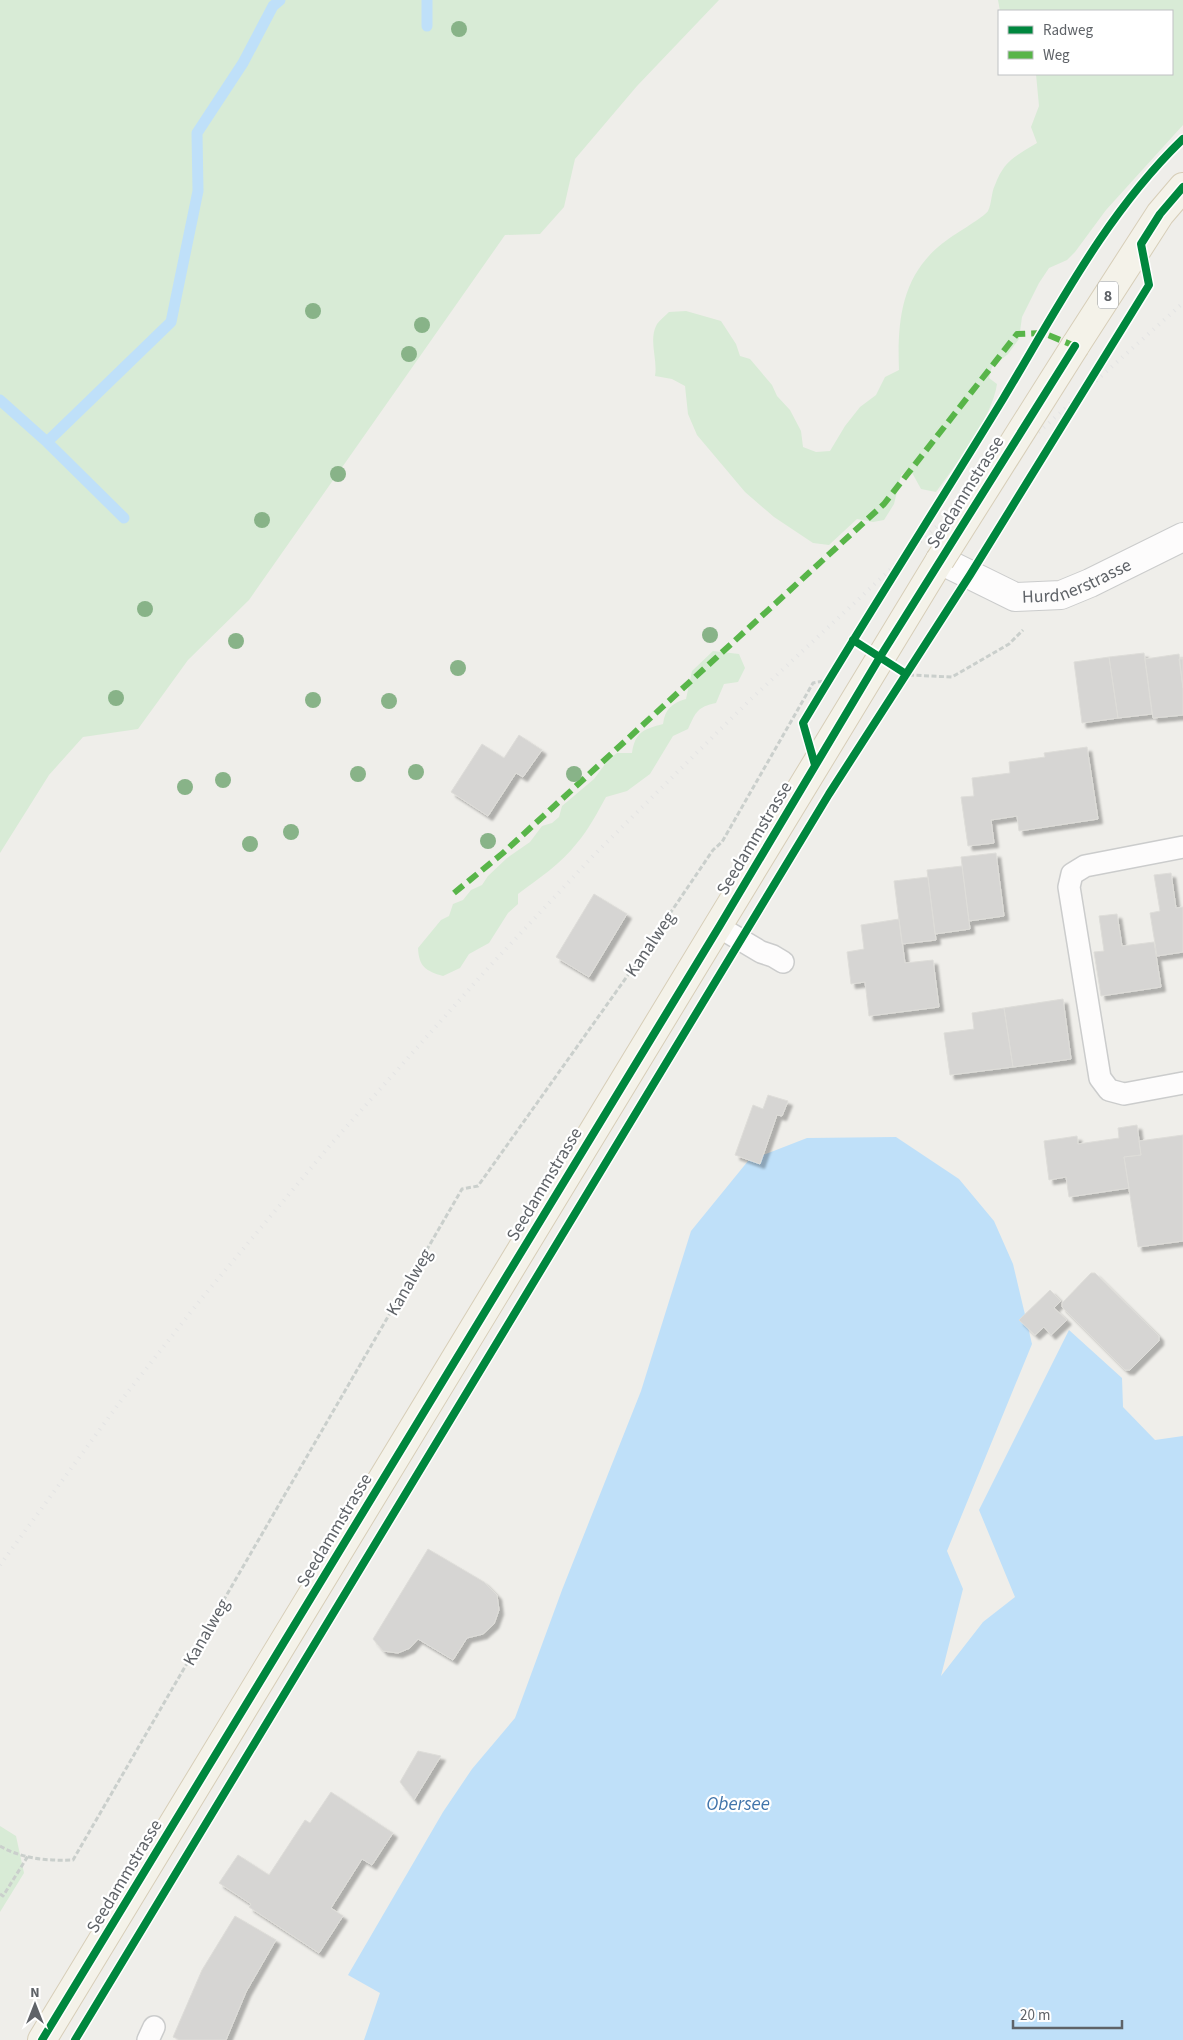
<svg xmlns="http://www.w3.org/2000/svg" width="1183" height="2040" viewBox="0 0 1183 2040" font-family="'Source Sans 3',sans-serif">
	<defs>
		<filter id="shadow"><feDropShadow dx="4.5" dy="4.5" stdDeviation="1" flood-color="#0004"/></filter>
	</defs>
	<rect width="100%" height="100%" fill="#efeeea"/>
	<path fill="#d8ebd6" d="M0,0H719L637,86L575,159L564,207L540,234L505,235L249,600L188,660L138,729L83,737L49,775L0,853Z
		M998,0H1183V125L1106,210L1075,252L1067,260L1049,268L1039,283L1022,317L1019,339L1008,354L992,367L989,378L997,384C992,418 957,463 936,492L921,489L910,469L901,475L894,504L884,520L873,522L857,519L829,545L813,543L774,517L745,492L697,435L688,414L685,386L672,379L655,376C658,359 648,340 657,324C660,320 665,316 669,312L686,311L721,321L736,344L740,356L750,359L772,385L777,396L790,410L801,431L803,447L816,452L830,451L845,426L860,407L876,395L885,377L899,370C897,319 902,272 947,240C955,234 984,217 988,211C992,203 991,193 995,185C1004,160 1016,156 1037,143L1031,127L1039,106L1036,74H1172V11H1000Z
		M713,651L739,654L745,668L738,682L724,684L716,703C697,707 696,712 688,729L673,736L650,774L627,791L606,797C597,813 589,829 577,843C562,863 538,879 518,894V904L508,913L489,943L469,954L460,968L443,976C426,971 419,967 418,948L441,920L449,916L453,904L463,900L471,890L482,885L488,876L507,858L530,842L542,826L552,823L559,817L562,806L594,779L609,759L617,753H632C635,732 644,729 663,724C665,709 672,703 686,699L692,671Z
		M0,1826L16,1836L24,1873L0,1912Z"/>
	<path fill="#bfe0f9" d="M896,1137L959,1179L994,1221L1013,1264L1032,1344L947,1551L963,1589L941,1676L983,1622L1015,1597L979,1510L1069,1330L1122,1378L1123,1407L1155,1440L1183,1436V2040H364L380,1993L348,1975L443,1812L472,1769L515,1718L562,1590L641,1391L691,1231L748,1161L807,1138Z"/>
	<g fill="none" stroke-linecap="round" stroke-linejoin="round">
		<path stroke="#bfe0f9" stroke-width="11" d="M427,26V0
			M0,400L47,442L124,518
			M47,442L171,322L198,191L197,133L243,63L273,6L280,0"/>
	</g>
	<path fill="#d6d5d3" stroke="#deddd9" filter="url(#shadow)" d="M1144,653L1152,714L1118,718L1109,657Z
		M1179,654L1183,688V715L1153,718L1145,659Z
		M1109,657L1118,718L1082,723L1074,662Z
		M1179,659H1183V688Z
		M519,735L542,750L523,777L516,773L488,816L451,792L482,744L504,758Z
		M1087,747L1098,819L1019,831L1017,816L991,820L994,843L968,846L961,797L974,796L972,778L1010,773L1009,762L1045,757L1044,753Z
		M996,853L1004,916L969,921L961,857Z
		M962,866L970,929L935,934L927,870Z
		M1171,873L1176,908L1183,907V952L1157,956L1150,913L1160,911L1154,875Z
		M928,877L936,940L902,944L894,881Z
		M594,894L627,914L589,977L556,957Z
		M1117,914L1122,946L1154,942L1161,987L1101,996L1094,952L1104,951L1099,916Z
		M899,919L905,963L933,960L939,1007L869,1016L865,982L851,984L847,952L864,949L861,925Z
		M1063,999L1071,1059L1013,1067L1004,1008Z
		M1004,1008L1013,1067L950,1075L944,1033L974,1029L972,1013Z
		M768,1095L788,1101L782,1116L777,1115L760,1164L735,1155L753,1105L763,1109Z
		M1137,1125L1141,1155L1124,1157L1129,1188L1069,1197L1066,1177L1049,1180L1044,1141L1077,1136L1078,1144L1119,1138L1118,1128Z
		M1183,1135V1241L1138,1247L1124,1157L1141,1155L1139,1141Z
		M1091,1273H1095L1159,1336V1341L1130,1370H1125L1062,1307V1303Z
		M1050,1290L1061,1301L1054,1308L1067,1320L1051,1335L1044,1327L1035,1335L1019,1320Z
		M428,1549L484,1582L497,1595L499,1610L494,1624L483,1634L467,1638L453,1660L418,1639L410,1648L398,1653L383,1651L373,1639Z
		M418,1751L441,1756L414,1800L400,1782Z
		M331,1792L393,1833L372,1865L362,1859L331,1908L343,1916L319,1953L249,1907L251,1904L219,1883L238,1855L269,1875L305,1820L310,1823Z
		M235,1916L276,1940L246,1992L226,2040H180L173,2037L202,1970Z"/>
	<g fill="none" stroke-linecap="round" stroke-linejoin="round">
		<g stroke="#cbcccc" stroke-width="24">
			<path id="lane" d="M1183,847L1085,866L1072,874L1069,887L1100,1078L1109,1090L1124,1094L1183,1083
				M719,927L761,952L773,956L783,962
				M148,2040L154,2027"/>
		</g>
		<g stroke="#cbcccc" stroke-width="30">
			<g id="street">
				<path id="s1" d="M940,560L1015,597L1061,595L1090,583L1183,537"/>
			</g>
		</g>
		<g stroke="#d7ceb8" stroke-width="30">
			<path id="primary" d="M1075,346L1160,214L1183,187
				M42,2040L940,560"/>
		</g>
		<path stroke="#cacfcc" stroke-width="3" stroke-dasharray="5 2.5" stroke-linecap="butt" d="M909,675L952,677L1009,644L1023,630
			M0,1846C22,1859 48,1861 73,1860L462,1189L478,1186L633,968L713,850L722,842L813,683L829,680
			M0,1894L3,1896L28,1856"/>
		<use href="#lane" stroke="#fdfcfc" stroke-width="21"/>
		<use href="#street" stroke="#fdfcfc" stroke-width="28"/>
		<use href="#primary" stroke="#f4f2e9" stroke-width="28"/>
		<path stroke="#e4e4e4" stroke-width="4" stroke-dasharray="1 6" stroke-linecap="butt" d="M0,1565L120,1402L202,1298L332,1143L489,967L593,856L751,699L1022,447L1183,303"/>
		<g stroke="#d7ceb8" stroke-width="30" stroke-linecap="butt">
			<path id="primary-bridge" d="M940,560L1075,346"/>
		</g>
		<use href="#primary-bridge" stroke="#f4f2e9" stroke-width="28"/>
		<path stroke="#58b549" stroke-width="6" stroke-dasharray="12 6" stroke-linecap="butt" d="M454,893L503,853L884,504L1017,334L1043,333L1075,346"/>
		<g stroke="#fff" stroke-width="11">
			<path id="cycleway" d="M853,640L906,674
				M815,765L803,723C868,614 937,507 1003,399C1057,309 1107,212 1183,139
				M42,2040L719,927L880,657L1075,346
				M75,2040L829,794L970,575L1149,285L1141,244L1160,214L1183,187"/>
		</g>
		<use href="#cycleway" stroke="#00873e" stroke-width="8"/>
	</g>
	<g fill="#88b388">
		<circle cx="459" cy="29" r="8"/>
		<circle cx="313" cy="311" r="8"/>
		<circle cx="422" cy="325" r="8"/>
		<circle cx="409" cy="354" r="8"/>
		<circle cx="338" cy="474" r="8"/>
		<circle cx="262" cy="520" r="8"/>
		<circle cx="145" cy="609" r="8"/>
		<circle cx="710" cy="635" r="8"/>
		<circle cx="236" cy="641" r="8"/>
		<circle cx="458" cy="668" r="8"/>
		<circle cx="116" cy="698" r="8"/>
		<circle cx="313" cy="700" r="8"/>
		<circle cx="389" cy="701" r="8"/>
		<circle cx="416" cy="772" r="8"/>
		<circle cx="358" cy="774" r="8"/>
		<circle cx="574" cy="774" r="8"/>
		<circle cx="223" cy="780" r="8"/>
		<circle cx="185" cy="787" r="8"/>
		<circle cx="291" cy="832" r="8"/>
		<circle cx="488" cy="841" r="8"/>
		<circle cx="250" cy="844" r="8"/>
	</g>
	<g text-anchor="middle" stroke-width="4.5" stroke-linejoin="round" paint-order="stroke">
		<rect fill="#fff" stroke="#8f9295" stroke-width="1" x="1098" y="281.5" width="20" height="27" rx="4"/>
		<g font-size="16" font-weight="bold" fill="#5f6368">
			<text x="1108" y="301">8</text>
		</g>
		<g font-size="18" fill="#5f6368" stroke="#fff">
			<text transform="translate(965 492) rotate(-58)" y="6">Seedammstrasse</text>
			<text dy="6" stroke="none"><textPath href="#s1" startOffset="148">Hurdnerstrasse</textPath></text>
			<text transform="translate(754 838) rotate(-59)" y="6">Seedammstrasse</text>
			<text transform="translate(650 944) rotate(-56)" y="6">Kanalweg</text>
			<text transform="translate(544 1184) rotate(-59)" y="6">Seedammstrasse</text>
			<text transform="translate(409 1282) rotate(-60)" y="6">Kanalweg</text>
			<text transform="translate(334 1530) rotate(-59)" y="6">Seedammstrasse</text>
			<text transform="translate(206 1632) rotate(-60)" y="6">Kanalweg</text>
			<text transform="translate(124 1876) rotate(-59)" y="6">Seedammstrasse</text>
		</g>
		<g font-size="19" font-style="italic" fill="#4174aa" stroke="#fff">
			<text x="738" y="1810">Obersee</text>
		</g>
	</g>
	<rect x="998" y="10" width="175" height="65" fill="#ffffff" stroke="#bfc1c3"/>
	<rect x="1008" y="26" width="25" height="8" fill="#00873e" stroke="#bfc1c3"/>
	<text x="1043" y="35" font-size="15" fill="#5f6368">Radweg</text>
	<rect x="1008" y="51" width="25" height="8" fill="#58b549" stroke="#bfc1c3"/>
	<text x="1043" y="60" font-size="15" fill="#5f6368">Weg</text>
	<g transform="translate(35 2005)" stroke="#ffffff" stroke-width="4" paint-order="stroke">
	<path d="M0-4L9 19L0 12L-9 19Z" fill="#5f6368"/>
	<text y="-8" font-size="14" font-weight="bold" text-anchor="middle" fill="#5f6368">N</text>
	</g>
	<path d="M1013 2020v8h109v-8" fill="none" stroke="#5f6368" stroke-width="2.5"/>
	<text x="1020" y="2020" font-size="15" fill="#5f6368" stroke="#ffffff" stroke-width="4" paint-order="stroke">20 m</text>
</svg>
